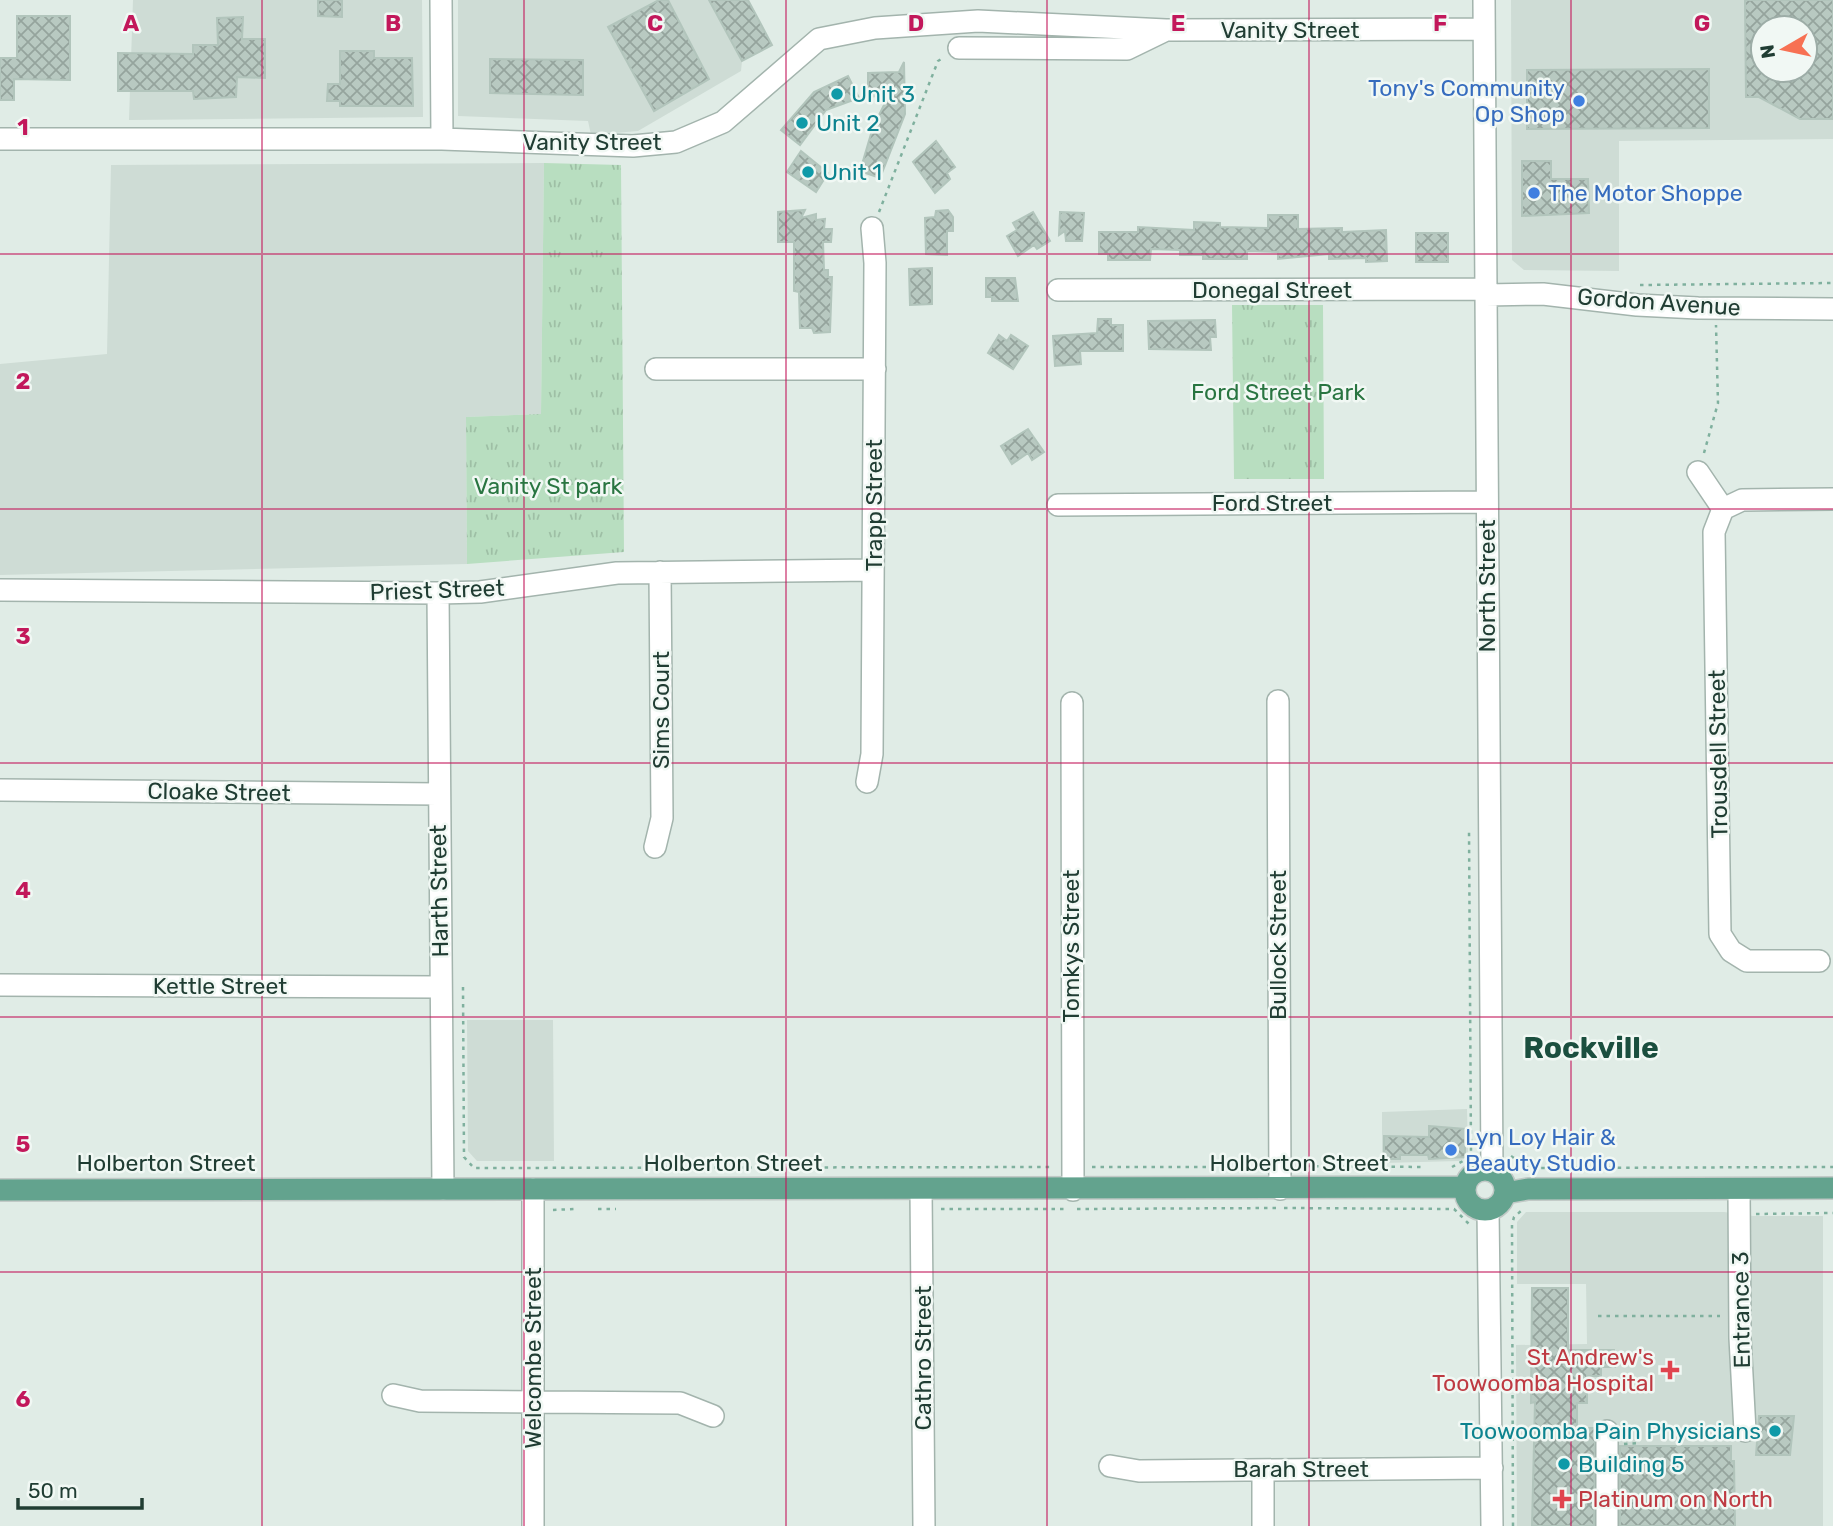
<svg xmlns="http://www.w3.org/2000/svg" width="1833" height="1526" viewBox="0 0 1833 1526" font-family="Rubik,sans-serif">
	<defs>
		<pattern id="park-tufts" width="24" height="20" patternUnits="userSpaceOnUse" patternTransform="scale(1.75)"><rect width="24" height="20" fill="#b8dec0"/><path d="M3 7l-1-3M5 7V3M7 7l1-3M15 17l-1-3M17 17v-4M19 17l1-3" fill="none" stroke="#9ebfa5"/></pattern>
		<pattern id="building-cross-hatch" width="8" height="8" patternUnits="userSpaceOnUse" patternTransform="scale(1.75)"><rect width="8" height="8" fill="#b8c9c1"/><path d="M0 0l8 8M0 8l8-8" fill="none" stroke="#95a49d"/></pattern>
	</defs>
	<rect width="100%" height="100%" fill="#e0ece6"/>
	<path fill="#cedcd5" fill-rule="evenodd" d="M133,0H422L423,117L129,120Z
		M458,0H748L772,45L742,61L741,71L638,131L591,135L588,121L458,116Z
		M1511,0H1833V139L1619,141V271L1524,270L1512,260ZM1763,28H1805V70H1763Z
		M544,163L541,414L466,417L467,564L0,575V364L107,354L111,165Z
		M467,1020H553L554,1161H477L468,1151Z
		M1467,1109L1468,1153L1464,1159L1459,1161L1382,1163V1112Z
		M1526,1212H1724L1753,1216H1823V1526H1517L1516,1345L1587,1344L1586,1284H1517V1222Z"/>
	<path fill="url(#park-tufts)" d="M544,163L621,165L624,552L467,564L466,417L541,414Z
		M1232,305H1323L1324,479H1234Z"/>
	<path fill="url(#building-cross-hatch)" stroke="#b2c5bc" stroke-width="2" fill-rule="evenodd" d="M318,0H342V17L318,16Z
		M659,0H668L709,79L654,111L608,27Z
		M709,0H748L772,45L742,61Z
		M1745,0H1833V119H1800L1759,97H1746ZM1763,28H1805V70H1763Z
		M17,16H70V80L14,79V100H0V58H17Z
		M243,17L242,39H265V78L237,77L236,97L194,99L193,91H118V53L193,54V45H218L217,18Z
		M340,51H374V58H412L413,106H340V101H327L328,84H340Z
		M490,59L583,60V95L490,93Z
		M904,62L905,114L880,178L860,171L873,127L889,95L868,97V73L899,72Z
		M1709,69V128L1527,129V70Z
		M848,76L859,98L826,110L800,145L781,130L814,92Z
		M936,141L955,167L947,173L950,179L935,193L913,162Z
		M801,151L828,173L816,192L787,172Z
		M1522,161H1551V179H1588L1589,213L1522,216Z
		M805,210L801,218L816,214V220L825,219L824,229H832L831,242H823L824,270H828V277H832L830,332L814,333L812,328H800L799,292L794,291V242H778V212Z
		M948,210L953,217V231H947V255L926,254L925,218L935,217L936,211Z
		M1033,212L1050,241L1037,249L1034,245L1018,256L1007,236L1017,230L1013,223Z
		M1060,212L1084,213L1082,241H1066L1065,231L1059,235Z
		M1268,215H1298V229L1342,228V232L1386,230L1387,261L1366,262V258L1329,259V254L1278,259V252L1247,251V259H1203V255H1180V250L1151,249L1150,260H1108V254H1099V232H1138V227L1194,230V222L1220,223V227L1268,228Z
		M1416,233H1448V262H1416Z
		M932,268V304L910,305L909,269Z
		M986,278H1015L1018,301H992V297H986Z
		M1098,319H1111V325H1123V351H1080L1081,364L1055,366L1053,336L1097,333Z
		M1215,320L1216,337H1210L1211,350L1149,349L1148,321Z
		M999,335L1007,341L1011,335L1028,346L1013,369L988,353Z
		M1028,429L1044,452L1032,460L1028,453L1012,464L1001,446Z
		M1429,1126L1465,1129V1157L1429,1159L1428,1155H1400V1159H1384V1136L1429,1137Z
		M1532,1288H1568V1350H1614L1615,1367H1601V1376H1587V1403H1577V1428H1595L1594,1526H1532L1535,1402L1531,1403Z
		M1759,1416H1794L1790,1455H1756Z
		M1620,1446H1731V1461H1734L1735,1526H1620Z"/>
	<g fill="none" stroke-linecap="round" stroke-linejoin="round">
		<g stroke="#a3b4ad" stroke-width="24">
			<path id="minor" d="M441,0L442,139
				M1484,0L1492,1171
				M959,48L1127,49L1164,31
				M0,139H442L633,146L676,142L723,122L819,39L875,28L978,21L1166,30L1484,29
				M1058,290L1486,289
				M1486,295L1543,294L1637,305L1698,308L1833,309
				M656,369H875
				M1698,472L1723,509
				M1058,505L1486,502
				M1723,509L1714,532L1720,934L1731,951L1747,961H1819
				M1723,509L1742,500L1833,499
				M0,590L438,593L480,592L617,573L873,570
				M438,593L443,1189
				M1278,701L1280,1189
				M1072,703L1073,1190
				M867,782L872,754L875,263L872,228
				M0,790L438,794
				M655,847L662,818L660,572
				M0,985L440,987
				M921,1189L924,1526
				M1739,1189L1740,1338L1745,1431
				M1488,1210L1492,1526
				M393,1395L420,1401L680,1403L713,1416
				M1607,1431V1526
				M1110,1466L1139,1471L1492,1468
				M533,1526V1189
				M1263,1526V1470"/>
		</g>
		<g stroke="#c1c9c6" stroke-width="24">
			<path id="major" d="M1465 1190a20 20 0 1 1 40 0a20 20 0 1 1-40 0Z
				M0,1190L1465,1187
				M1505,1193L1528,1189L1833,1188"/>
		</g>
		<path stroke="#7fb09e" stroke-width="2.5" stroke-dasharray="3.5 5" stroke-linecap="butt" d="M879,212L938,61L943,58
			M1640,285L1833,283
			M1704,453L1718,403L1716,325
			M463,987L464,1157L474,1168L1054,1167
			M1511,1156L1528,1168L1833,1167
			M1298,1166L1425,1167
			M1092,1167H1260
			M1452,1167L1463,1161L1471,1151L1469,829
			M1284,1208L1454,1209L1469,1224
			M598,1209H616
			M941,1209H1067
			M1077,1209L1277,1208
			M553,1210L574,1209
			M1756,1214L1833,1213
			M1598,1316H1720
			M1624,1444L1641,1443
			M1513,1526L1512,1225L1514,1217L1521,1211"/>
		<use href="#minor" stroke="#fff" stroke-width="21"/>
		<use href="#major" stroke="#63a38e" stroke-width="21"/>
	</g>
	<path fill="none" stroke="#c2185b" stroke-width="2" stroke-opacity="0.55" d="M262,0V1526M524,0V1526M786,0V1526M1047,0V1526M1309,0V1526M1571,0V1526M0,254H1833M0,509H1833M0,763H1833M0,1017H1833M0,1272H1833"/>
	<g fill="#0f9aa8" stroke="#f1f8f4" stroke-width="2.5">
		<circle cx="837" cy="94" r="7"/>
		<circle cx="802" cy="123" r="7"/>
		<circle cx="808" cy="172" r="7"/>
		<circle cx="1775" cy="1431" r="7"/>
		<circle cx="1564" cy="1464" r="7"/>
	</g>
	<g fill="#3f7fe0" stroke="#f1f8f4" stroke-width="2.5">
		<circle cx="1579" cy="101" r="7"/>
		<circle cx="1534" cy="193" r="7"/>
		<circle cx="1451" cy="1150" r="7"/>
	</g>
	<g fill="#e0444e" stroke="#f1f8f4" stroke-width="2.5">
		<path d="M1666.5 1359.5h7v7h7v7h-7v7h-7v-7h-7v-7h7z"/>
		<path d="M1558.5 1488.5h7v7h7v7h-7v7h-7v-7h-7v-7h7z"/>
	</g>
	<g text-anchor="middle" stroke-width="5" stroke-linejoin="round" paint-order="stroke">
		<g font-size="23" fill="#203d33" stroke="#f1f8f4">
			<text x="1290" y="38">Vanity Street</text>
			<text x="592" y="150">Vanity Street</text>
			<text x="1272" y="298">Donegal Street</text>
			<text transform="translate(1659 302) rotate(4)" y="8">Gordon Avenue</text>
			<text x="1272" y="511">Ford Street</text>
			<text transform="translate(874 505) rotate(-90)" y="8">Trapp Street</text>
			<text transform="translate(1487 586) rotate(-90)" y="8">North Street</text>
			<text transform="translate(437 590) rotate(-2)" y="8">Priest Street</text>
			<text transform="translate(661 710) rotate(-90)" y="8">Sims Court</text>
			<text transform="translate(1718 754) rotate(-91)" y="8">Trousdell Street</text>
			<text transform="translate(219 792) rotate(1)" y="8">Cloake Street</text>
			<text transform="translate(439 891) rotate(-91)" y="8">Harth Street</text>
			<text transform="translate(1278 945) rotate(-90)" y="8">Bullock Street</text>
			<text transform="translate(1071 946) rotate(-90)" y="8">Tomkys Street</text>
			<text x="220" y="994">Kettle Street</text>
			<text x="166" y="1171">Holberton Street</text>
			<text x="733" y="1171">Holberton Street</text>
			<text x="1299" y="1171">Holberton Street</text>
			<text transform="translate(1741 1310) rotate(-91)" y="8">Entrance 3</text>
			<text transform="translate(533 1358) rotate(-90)" y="8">Welcombe Street</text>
			<text transform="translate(923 1358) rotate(-90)" y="8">Cathro Street</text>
			<text x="1301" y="1477">Barah Street</text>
		</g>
		<g font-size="23" fill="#366cbe" stroke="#f1f8f4" text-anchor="start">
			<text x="1565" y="96" text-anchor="end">Tony's Community<tspan x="1565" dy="26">Op Shop</tspan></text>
			<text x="1548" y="201">The Motor Shoppe</text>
			<text x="1465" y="1145">Lyn Loy Hair &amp;<tspan x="1465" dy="26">Beauty Studio</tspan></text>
		</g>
		<g font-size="23" fill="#0d838f" stroke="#f1f8f4" text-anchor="start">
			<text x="851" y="102">Unit 3</text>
			<text x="816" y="131">Unit 2</text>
			<text x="822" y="180">Unit 1</text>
			<text x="1761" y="1439" text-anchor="end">Toowoomba Pain Physicians</text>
			<text x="1578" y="1472">Building 5</text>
		</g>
		<g font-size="23" fill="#297541" stroke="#f1f8f4">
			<text x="1278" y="400">Ford Street Park</text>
			<text x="548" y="494">Vanity St park</text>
		</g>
		<g font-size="23" fill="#be3a42" stroke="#f1f8f4" text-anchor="end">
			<text x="1654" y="1365">St Andrew's<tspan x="1654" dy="26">Toowoomba Hospital</tspan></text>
			<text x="1578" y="1507" text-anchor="start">Platinum on North</text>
		</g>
		<g font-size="30" font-weight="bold" fill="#1b4f3f" stroke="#f1f8f4">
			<text x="1591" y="1058">Rockville</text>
		</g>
	</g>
	<g font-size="23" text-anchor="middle" font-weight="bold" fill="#c2185b" stroke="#f1f8f4" stroke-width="5" stroke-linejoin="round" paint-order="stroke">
		<text x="131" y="31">A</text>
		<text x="393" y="31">B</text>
		<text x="655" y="31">C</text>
		<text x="916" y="31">D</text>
		<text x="1178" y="31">E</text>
		<text x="1440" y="31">F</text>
		<text x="1702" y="31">G</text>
		<text x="23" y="135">1</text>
		<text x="23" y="389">2</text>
		<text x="23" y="644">3</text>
		<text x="23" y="898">4</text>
		<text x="23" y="1152">5</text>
		<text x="23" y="1407">6</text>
	</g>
	<g transform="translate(1784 49) rotate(261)"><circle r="33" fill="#f1f8f4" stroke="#9dada7" stroke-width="2"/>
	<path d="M0-5L12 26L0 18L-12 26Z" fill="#f77153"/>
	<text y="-10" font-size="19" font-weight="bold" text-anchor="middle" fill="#203d33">N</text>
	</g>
	<path d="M18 1498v10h124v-10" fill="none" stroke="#203d33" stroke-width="3.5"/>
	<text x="28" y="1498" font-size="21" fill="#203d33" stroke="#f1f8f4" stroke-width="5" paint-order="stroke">50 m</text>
</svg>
